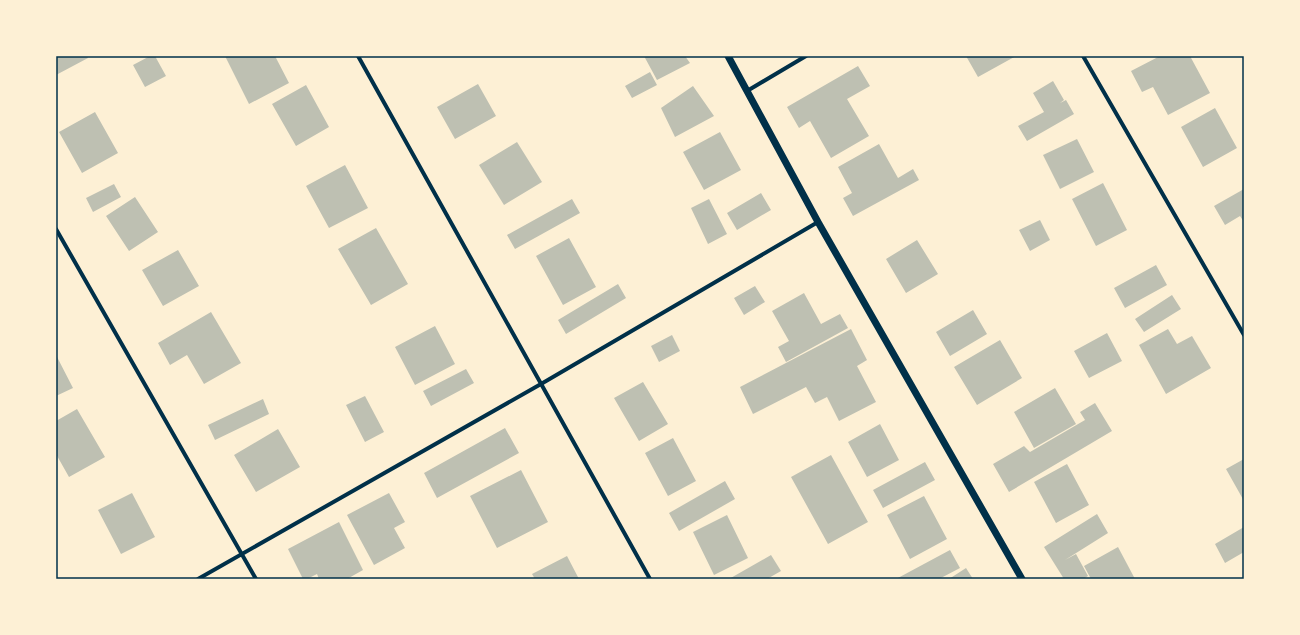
<svg xmlns="http://www.w3.org/2000/svg" width="1300" height="635" viewBox="0 0 1300 635" font-family="'PT Sans Narrow',sans-serif">
	<rect width="100%" height="100%" fill="#fdf0d5"/>
	<path fill="#bec0b2" d="M56,56H87L88,58L56,75Z
		M150,56H155L166,76L145,87L133,65Z
		M225,56H275L289,83L249,104Z
		M644,56H685L690,63L657,80Z
		M966,56H1016L978,77Z
		M1160,56H1190L1210,93L1168,115L1153,87L1142,92L1131,71Z
		M858,66L870,86L847,99L869,136L831,158L810,121L799,128L787,107Z
		M650,72L657,85L632,98L625,86Z
		M1053,81L1064,100L1060,103L1066,100L1074,114L1027,141L1018,126L1044,112L1033,93Z
		M478,84L496,116L455,139L437,107Z
		M306,85L329,127L296,146L272,104Z
		M693,86L714,116L675,137L661,108Z
		M1215,108L1237,148L1203,167L1181,127Z
		M95,112L118,153L82,173L59,132Z
		M720,132L741,170L704,190L683,152Z
		M1077,139L1094,172L1060,189L1043,155Z
		M517,142L542,182L504,205L479,165Z
		M879,144L898,178L913,169L919,180L853,216L843,198L852,193L838,167Z
		M345,165L368,208L329,228L306,186Z
		M1103,183L1127,230L1096,246L1072,199Z
		M114,184L121,197L93,212L86,198Z
		M1244,189V222L1240,216L1225,225L1214,206Z
		M761,193L771,210L737,230L727,213Z
		M135,197L158,232L129,251L106,216Z
		M572,199L580,213L515,249L507,235Z
		M709,199L727,234L708,244L691,208Z
		M1040,220L1050,240L1030,251L1019,230Z
		M376,228L408,284L371,305L338,249Z
		M569,238L596,287L563,305L536,256Z
		M917,240L938,274L906,293L886,259Z
		M178,250L199,286L163,306L142,270Z
		M1156,265L1167,285L1125,308L1114,288Z
		M618,284L626,298L566,334L558,320Z
		M755,286L765,302L744,315L734,298Z
		M804,293L821,324L840,314L848,328L786,362L778,347L789,341L772,311Z
		M1172,295L1181,309L1144,332L1135,319Z
		M973,310L987,334L950,356L936,332Z
		M211,312L241,363L204,384L187,355L170,365L158,343Z
		M435,326L455,364L415,385L395,347Z
		M851,329L867,360L857,366L876,402L839,421L827,397L815,403L806,387L753,414L740,387Z
		M1168,329L1177,344L1192,336L1211,368L1166,394L1139,345Z
		M1107,333L1122,361L1089,378L1074,351Z
		M672,335L680,351L659,362L651,346Z
		M1000,340L1022,378L977,405L954,367Z
		M56,355L73,388L56,396Z
		M466,369L474,383L431,406L423,391Z
		M643,382L668,424L639,441L614,398Z
		M1055,388L1076,424L1034,448L1014,412Z
		M365,396L384,432L365,442L346,405Z
		M263,399L269,414L215,440L208,425Z
		M1095,403L1112,431L1009,492L993,464L1024,446L1030,452L1085,420L1080,412Z
		M77,409L105,457L69,477L56,454V421Z
		M880,424L899,460L867,477L848,442Z
		M505,428L519,453L437,498L424,473Z
		M278,429L300,467L256,492L234,455Z
		M673,438L696,481L668,496L645,453Z
		M831,455L868,522L828,544L791,477Z
		M1244,459V501L1226,469Z
		M925,462L935,480L883,508L873,490Z
		M1067,464L1089,505L1056,523L1034,482Z
		M521,470L548,522L497,548L470,496Z
		M725,481L735,499L679,531L669,513Z
		M132,493L155,537L121,554L98,510Z
		M389,493L405,522L394,528L405,548L374,565L347,515Z
		M924,496L947,539L910,559L887,515Z
		M1097,514L1108,533L1065,560L1076,554L1088,576L1083,579H1064L1044,547Z
		M727,515L748,558L714,575L693,532Z
		M339,522L363,570L347,579H319L317,574L307,579H303L288,549Z
		M1244,527V552L1225,563L1215,544Z
		M1118,547L1135,579H1091L1084,566Z
		M950,550L960,568L939,579H896Z
		M771,555L781,571L767,579H729Z
		M567,556L579,579H535L532,574Z
		M966,568L973,579H949Z"/>
	<g fill="none" stroke-linecap="round" stroke-linejoin="round">
		<path stroke="#003049" stroke-width="4" d="M358,56L650,579
			M1083,56L1244,335
			M747,91L806,56
			M56,229L256,579
			M198,579L541,384L818,222"/>
		<path stroke="#003049" stroke-width="7" d="M728,56L818,222L1022,579"/>
	</g>
	<rect width="1300" height="635" fill="none" stroke="#fdf0d5" stroke-width="114"/>
	<rect x="57" y="57" width="1186" height="521" fill="none" stroke="#003049" stroke-width="1.5"/>
</svg>
